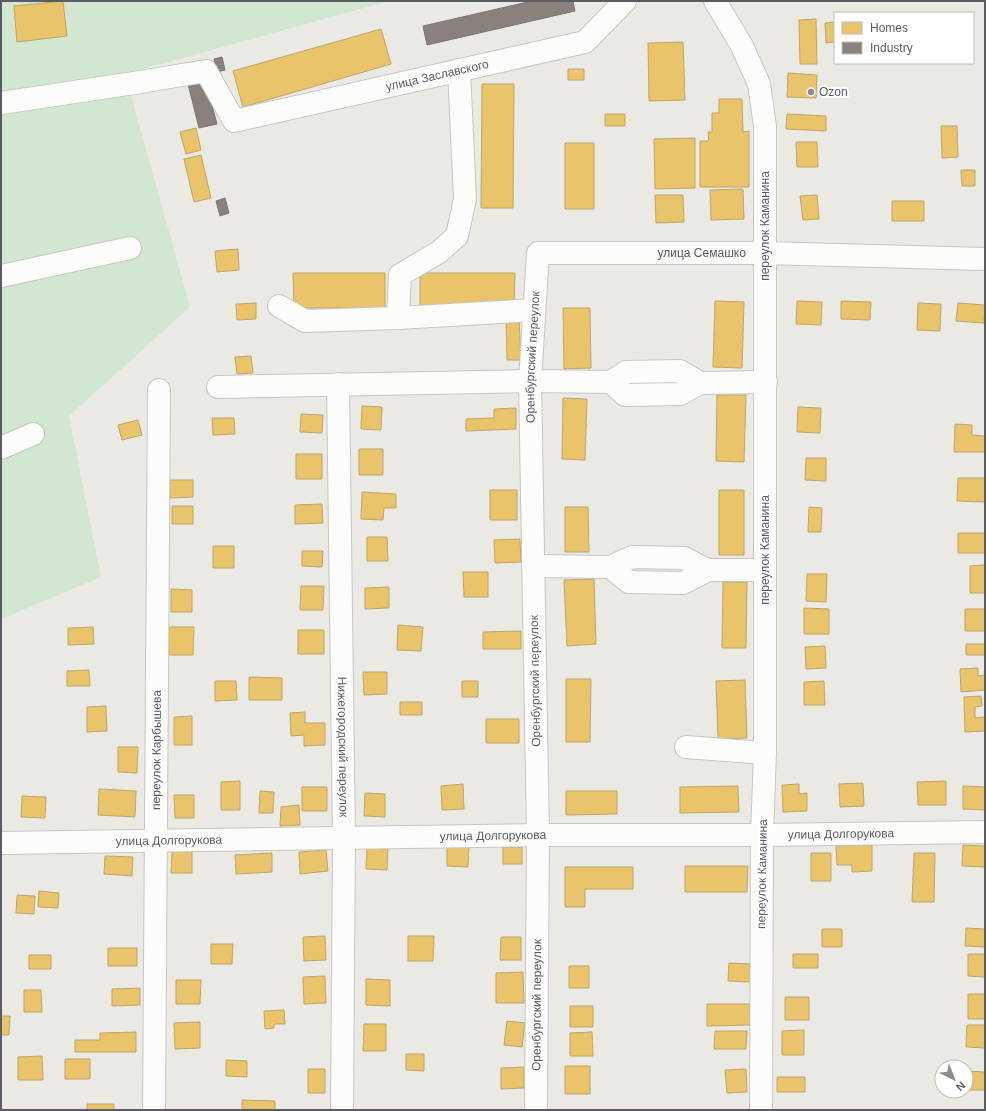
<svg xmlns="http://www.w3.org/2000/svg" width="986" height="1111" viewBox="0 0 986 1111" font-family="Arial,sans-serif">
	<rect width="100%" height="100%" fill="#eae9e3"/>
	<path fill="#d1e7d0" d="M1,1H389L125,74L190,307L69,416L101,577L1,619Z"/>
	<path fill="#e9c46a" stroke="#bea568" d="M63,1L67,36L17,42L14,6Z
		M816,19L817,64H800L799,20Z
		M835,22V42L826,43L825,23Z
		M381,29L391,64L243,107L233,71Z
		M683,42L685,100L649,101L648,43Z
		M568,69H584V80H568Z
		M788,73L817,75L816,98L787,97Z
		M482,84H514L513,208H481Z
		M719,99H742L743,132L749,131V187H700V141H709L708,132H712V113H719Z
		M605,114H625V126H605Z
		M787,114L826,116V131L786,129Z
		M941,126H957L958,157L942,158Z
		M196,128L201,150L186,154L180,132Z
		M695,138V188L655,189L654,139Z
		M796,142H817L818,167H797Z
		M565,143H594V209H565Z
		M201,155L211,198L194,202L184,159Z
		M961,170H975V186H962Z
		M743,189L744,219L711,220L710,190Z
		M655,195H683L684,222L656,223Z
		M817,195L819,219L803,220L800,196Z
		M892,201H924V221H892Z
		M238,249L239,270L217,272L215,251Z
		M293,273H385V308H294Z
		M420,273H515L514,307H420Z
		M715,301L744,302L742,368L713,367Z
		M797,301L822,302L821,325L796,324Z
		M841,301L871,302L870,320L841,319Z
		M256,303V319L237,320L236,304Z
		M918,303L941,304L940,331L917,330Z
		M958,303L985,305L984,323L956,321Z
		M563,308H590L591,368L564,369Z
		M506,317H519L521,360H507Z
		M251,356L253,373L237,374L235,357Z
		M717,395H746L744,462L716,461Z
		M563,398L587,399L585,460L562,459Z
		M362,406L382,407L381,430L361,429Z
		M798,407L821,408L820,433L797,432Z
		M516,408V429L466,431V419L494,418V409Z
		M301,414L323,415L322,433L300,432Z
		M212,418H234L235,434L213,435Z
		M138,420L142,435L122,440L118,425Z
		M955,424L972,425V435L985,436V452H954Z
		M359,449H383V475H359Z
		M296,454H322V479H296Z
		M806,458H826V481L805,480Z
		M958,478H985V502L957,501Z
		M170,480H193V497L170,498Z
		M490,490H517V520H490Z
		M719,490H744V555H719Z
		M362,492L396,494V508H384L383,520L361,519Z
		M322,504L323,523L295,524V505Z
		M172,506H193V524H172Z
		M565,507H588L589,552H565Z
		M809,507L822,508L821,532H808Z
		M958,533H985V553H958Z
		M367,537H387L388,561H367Z
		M520,539L521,562L495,563L494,540Z
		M213,546H234V568H213Z
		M302,551H323L322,567L302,566Z
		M985,565V593H970V566Z
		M463,572H488V597H464Z
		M807,574H827L826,602L806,601Z
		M594,579L596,644L567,646L564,580Z
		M723,582H747L746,648H722Z
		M301,586H324L323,610H300Z
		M389,587V608L365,609V588Z
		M171,589L192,590V612H171Z
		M804,608L829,609V634H804Z
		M965,609H985V631H965Z
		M398,625L423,627L421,651L397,650Z
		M93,627L94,644L68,645V628Z
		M169,627H194L193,655H169Z
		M298,630H324V654H298Z
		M521,631V649H483V632Z
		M966,644H985V655H966Z
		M825,646L826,668L806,669L805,647Z
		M978,668V676L985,675V690L961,692L960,669Z
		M89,670L90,686H67V671Z
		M363,672H387V694L364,695Z
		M249,677L282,678V700H249Z
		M566,679H591L590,742H566Z
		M745,680L747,738L718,739L716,681Z
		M215,681H236L237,700L215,701Z
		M462,681H478V697H462Z
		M824,681L825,705H804V682Z
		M981,696L982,706L975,707V718L985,717V731L965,732L964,697Z
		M400,702H422V715H400Z
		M106,706L107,731L87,732V707Z
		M305,712V723H325V745L304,746V735L291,736L290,713Z
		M192,716V745H174V717Z
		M486,719H519V743H486Z
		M118,747H138L137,773L118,772Z
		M240,781V810H221V782Z
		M946,781V805H918L917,782Z
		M863,783L864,806L840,807L839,784Z
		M463,784L464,809L442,810L441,786Z
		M799,784V794L807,793V811L783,812L782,785Z
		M738,786L739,812L680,813V787Z
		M963,786L985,787V810L963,809Z
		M302,787H327V811H302Z
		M99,789L136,791L135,817L98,815Z
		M260,791L274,792L273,813H259Z
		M566,791H617V814L566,815Z
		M365,793L385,794V817L364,816Z
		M174,795H194V818H175Z
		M22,796L46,797L45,818L21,817Z
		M299,805L300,825L280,826L281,807Z
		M872,845V871L852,872V865H837L836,846Z
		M963,845L985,846V867L962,866Z
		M447,847H469L468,867L447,866Z
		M503,847H522V864H503Z
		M367,848L388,849L387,870L366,869Z
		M326,850L328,871L300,874L299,852Z
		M172,851H192V873H171Z
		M272,853V872L236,874L235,855Z
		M811,853H831V881H811Z
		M914,853H935L934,902H912Z
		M105,856L133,857L132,876L104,874Z
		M685,866H748L747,892H685Z
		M565,867H633V889H585V907H565Z
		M39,891L59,893L58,908L38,907Z
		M17,895L35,896L34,914L16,913Z
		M966,928L985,929V947L965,946Z
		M822,929H842V947H822Z
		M325,936L326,960L304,961L303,937Z
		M408,936H434L433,961H408Z
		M501,937H521V960H500Z
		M211,944H233L232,964H211Z
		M108,948H137V966H108Z
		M793,954H818V968H793Z
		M968,954H985V977L968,976Z
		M29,955H51V969H29Z
		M729,963L750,964V982L728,981Z
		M569,966H589V988H569Z
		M523,972L524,1003H496V973Z
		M325,976L326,1003L304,1004L303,977Z
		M366,979L390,980V1006L366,1005Z
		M176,980H201L200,1004H176Z
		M140,988V1005L112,1006V989Z
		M24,990H41L42,1012H24Z
		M968,994H985V1019H968Z
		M785,997H809V1020H785Z
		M707,1004H750V1025L707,1026Z
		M570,1006H593V1027H570Z
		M284,1010L285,1024H274V1028L265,1029L264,1011Z
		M1,1016H10L9,1035H1Z
		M507,1021L525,1023L522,1047L504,1045Z
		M200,1022V1048L175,1049L174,1023Z
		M364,1024H386V1051H363Z
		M967,1025H985V1048L966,1047Z
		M804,1030V1055H782V1031Z
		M715,1031H747L746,1049H714Z
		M136,1032V1052H75V1040H100V1033Z
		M592,1032L593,1056H570V1033Z
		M406,1054H424V1071L406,1070Z
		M42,1056L43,1080H18V1057Z
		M65,1059H90V1079H65Z
		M226,1060L247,1061V1077L226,1076Z
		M565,1066H590V1094H565Z
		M524,1067V1088L501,1089V1068Z
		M308,1069H325V1093H308Z
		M746,1069L747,1092L727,1093L725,1070Z
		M966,1071L985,1072V1090H966Z
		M777,1077H805V1092H777Z
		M242,1100L275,1101V1110H242Z
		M87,1104H114V1110H87Z"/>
	<path fill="#8a817c" stroke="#7b7674" d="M532,1H573L575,11L427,45L423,26Z
		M222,57L225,70L217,72L214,59Z
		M205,79L217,124L199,128L188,84Z
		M225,198L229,213L220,216L216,201Z"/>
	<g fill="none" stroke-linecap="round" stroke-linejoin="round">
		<g stroke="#c6c7c5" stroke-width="24">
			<g id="minor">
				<path d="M715,1L742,46L759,84L765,126V753L762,835L761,1110"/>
				<path id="s1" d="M1,103L134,83L206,71L234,121L585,42L625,1"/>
				<path d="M1,276L130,248"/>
				<path d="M279,306L305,321L398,318L400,275L439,252L457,236L465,199L459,70"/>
				<path d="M398,318L534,310"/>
				<path d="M611,382L626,372L680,371L700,383"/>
				<path id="s2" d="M338,384L344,839L342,1110"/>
				<path d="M218,387L530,381L611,382L625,395L680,394L700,383L766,382"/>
				<path d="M1,448L33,434"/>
				<path d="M533,566L610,567L629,582L683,583L708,570H765"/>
				<path d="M610,567L632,557L684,558L708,570"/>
				<path d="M686,747L765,753"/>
				<path id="s3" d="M1,843L538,835H762L985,832"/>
				<path id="s4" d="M154,1110L159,390"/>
				<path id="s5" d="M536,1110L538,835L530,381L538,253H764L985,259"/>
			</g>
		</g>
		<use href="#minor" stroke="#fcfcfb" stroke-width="22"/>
	</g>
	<circle fill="#8c8d8f" stroke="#fff" stroke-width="1.5" cx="811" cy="92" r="4"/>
	<g text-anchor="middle" stroke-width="4" stroke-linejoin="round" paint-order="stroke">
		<g font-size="12" fill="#595c62" stroke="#fff">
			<text dy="4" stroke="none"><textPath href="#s1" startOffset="473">улица Заславского</textPath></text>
			<text transform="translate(765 226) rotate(-90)" y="4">переулок Каманина</text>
			<text dy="4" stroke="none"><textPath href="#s5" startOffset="1021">улица Семашко</textPath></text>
			<text dy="4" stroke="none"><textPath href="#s5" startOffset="753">Оренбургский переулок</textPath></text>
			<text transform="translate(765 550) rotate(-90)" y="4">переулок Каманина</text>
			<text transform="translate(535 681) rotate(-91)" y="4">Оренбургский переулок</text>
			<text dy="4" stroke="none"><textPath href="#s2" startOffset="363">Нижегородский переулок</textPath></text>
			<text dy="4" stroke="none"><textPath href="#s4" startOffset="360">переулок Карбышева</textPath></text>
			<text dy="4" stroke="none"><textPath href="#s3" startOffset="840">улица Долгорукова</textPath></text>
			<text dy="4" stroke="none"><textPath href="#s3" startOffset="492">улица Долгорукова</textPath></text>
			<text dy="4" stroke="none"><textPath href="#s3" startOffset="168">улица Долгорукова</textPath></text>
			<text transform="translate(762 874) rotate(-89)" y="4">переулок Каманина</text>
			<text dy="4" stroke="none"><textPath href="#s5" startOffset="105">Оренбургский переулок</textPath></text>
		</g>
		<g font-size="12" fill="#595c62" stroke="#fff" text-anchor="start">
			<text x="819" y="96">Ozon</text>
		</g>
	</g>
	<rect width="986" height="1111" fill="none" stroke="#595c62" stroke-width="4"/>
	<rect x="834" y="12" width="140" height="52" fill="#ffffff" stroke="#bdbec0"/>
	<rect x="842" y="22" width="20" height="12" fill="#e9c46a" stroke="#bdbec0"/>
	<text x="870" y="32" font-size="12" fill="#595c62">Homes</text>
	<rect x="842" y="42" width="20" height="12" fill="#8a817c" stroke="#bdbec0"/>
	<text x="870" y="52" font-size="12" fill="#595c62">Industry</text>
	<g transform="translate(954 1079) rotate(137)"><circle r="19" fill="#ffffff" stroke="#bdbec0"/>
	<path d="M0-3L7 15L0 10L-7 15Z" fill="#8c8d8f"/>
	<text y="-6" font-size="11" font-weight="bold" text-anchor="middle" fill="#595c62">N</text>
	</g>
</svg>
